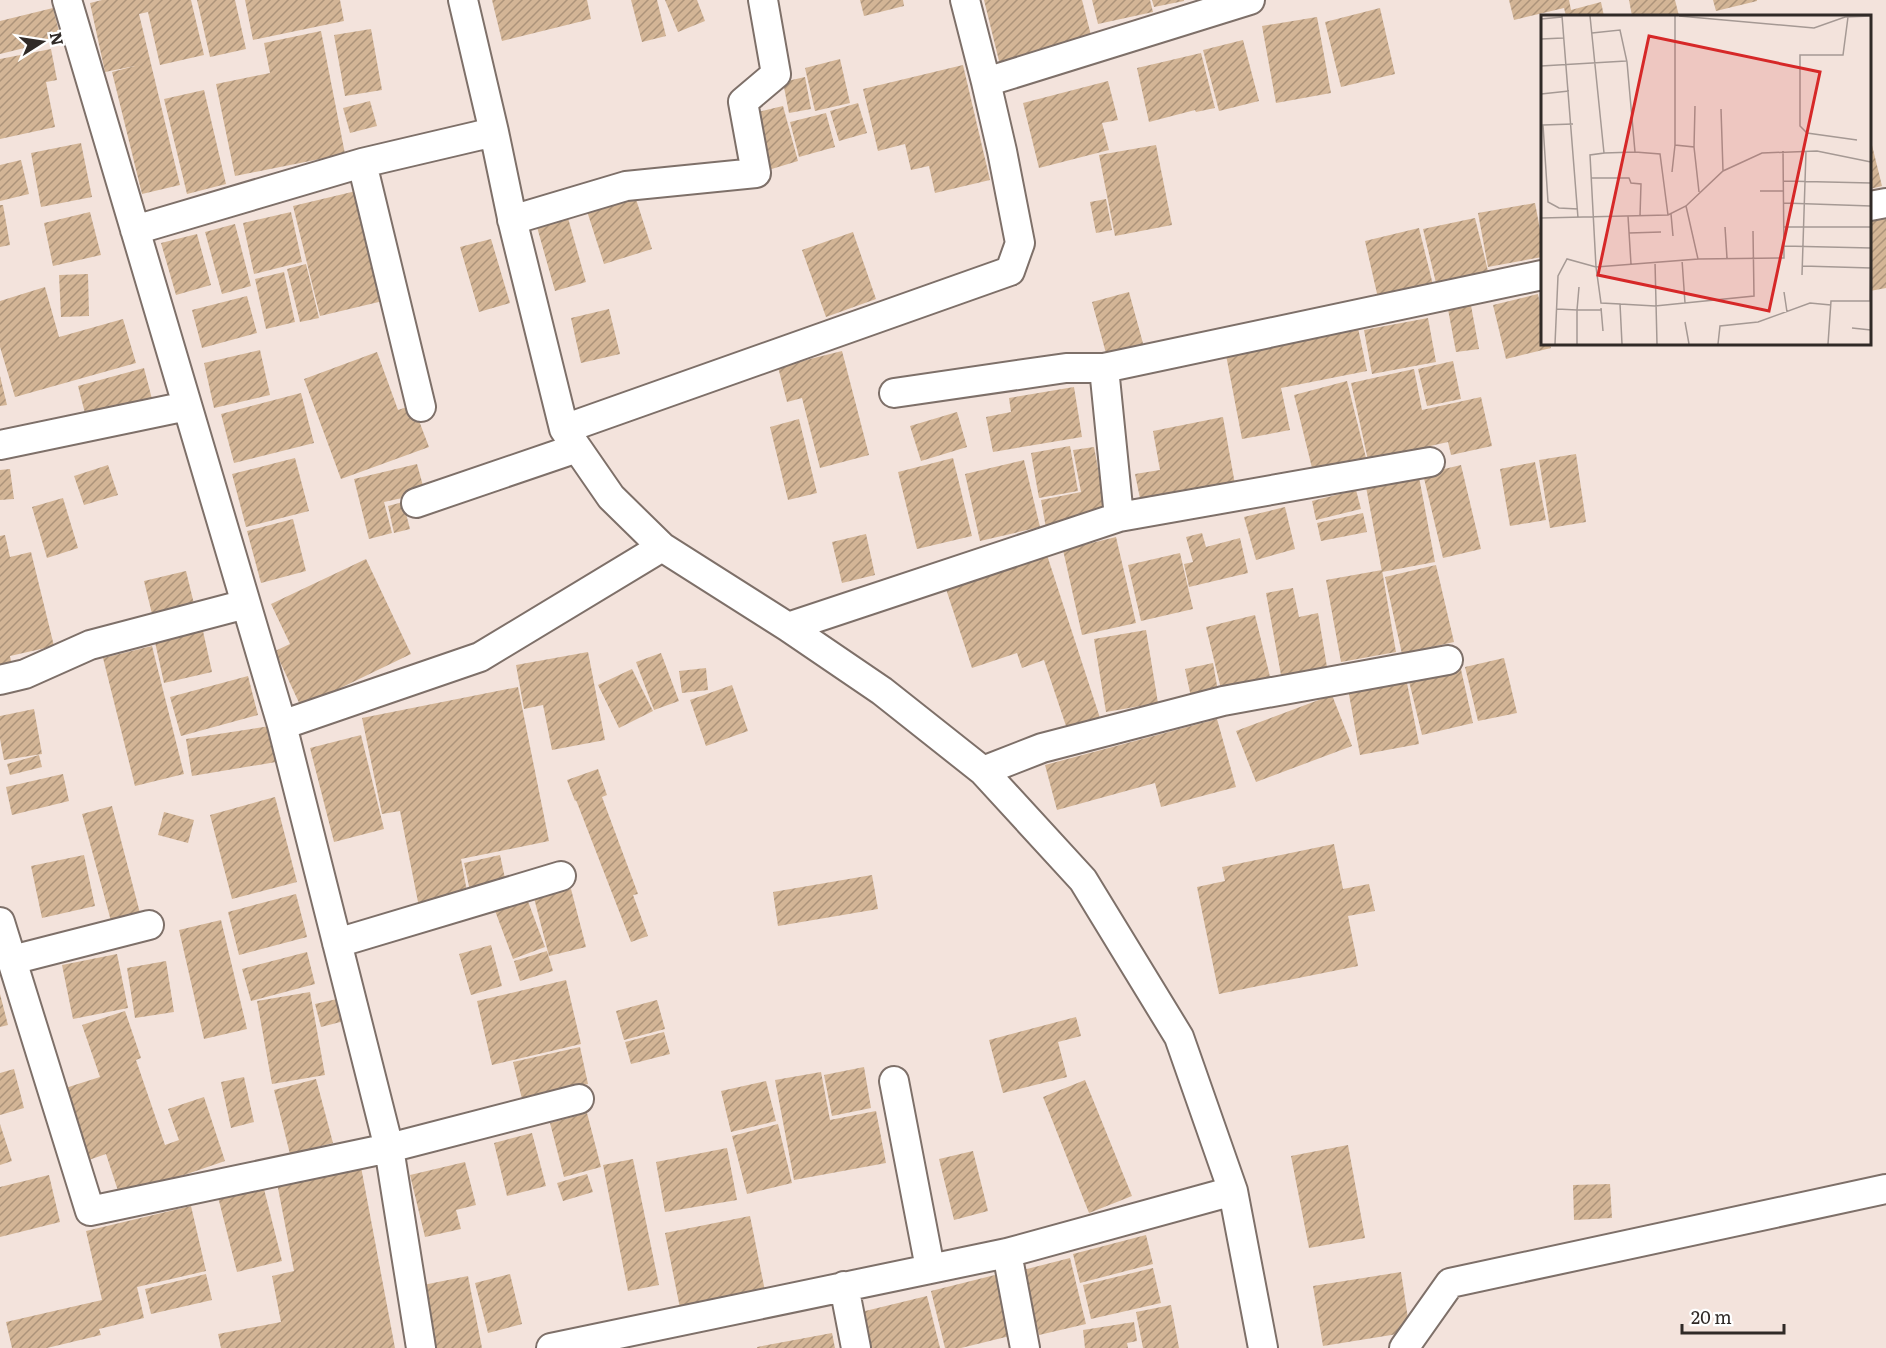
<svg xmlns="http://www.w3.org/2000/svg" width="1886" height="1348" viewBox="0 0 1886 1348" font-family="Literata,serif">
	<defs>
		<pattern id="building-hatch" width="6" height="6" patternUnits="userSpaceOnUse" patternTransform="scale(1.5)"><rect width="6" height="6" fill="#d3b596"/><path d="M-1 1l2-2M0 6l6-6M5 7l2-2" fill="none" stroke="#ac937a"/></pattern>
	</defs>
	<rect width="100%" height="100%" fill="#f3e3dc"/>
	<path fill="url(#building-hatch)" d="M102,0H191L204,55L160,65L148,12L139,14L180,185L142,194L112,72L135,66L105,72L90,3Z
		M197,0H235L246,49L210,57Z
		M245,0H340L344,21L253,40Z
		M492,0H587L591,19L502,41Z
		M631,0H657L666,36L642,42Z
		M665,0H697L705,21L678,32Z
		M860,0H903L904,6L864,16Z
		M984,0H1082L1093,43L1000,65Z
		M1092,0H1150L1153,12L1098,24Z
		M1152,0H1184V1L1154,7Z
		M1509,0H1569L1571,10L1601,2L1604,16H1566L1564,8L1514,20Z
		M1629,0H1675L1679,16H1632Z
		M1713,0H1757V1L1716,11Z
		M53,8L61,39L0,54V21Z
		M1380,8L1395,74L1341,87L1325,22Z
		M1317,17L1331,93L1276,103L1262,26Z
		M371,29L382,90L345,96L334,35Z
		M321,31L345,154L235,176L216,84L270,73L264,43Z
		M1243,40L1259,101L1219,111L1203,50Z
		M51,49L57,80L46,82L55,127L0,139V59Z
		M1201,53L1215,108L1196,112L1195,110L1149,122L1137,68Z
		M840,59L850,103L815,111L805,68Z
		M963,65L990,180L935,193L929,166L911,170L905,144L878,151L863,89Z
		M805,77L811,109L789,113L783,82Z
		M1108,81L1118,120L1102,123L1109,150L1039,168L1023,103Z
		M204,90L226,184L187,194L164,99Z
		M370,101L377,126L350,133L343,108Z
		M858,103L867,133L839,141L830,111Z
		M783,106L798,161L765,171L750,114Z
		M826,113L835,147L799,157L790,122Z
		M1870,137L1882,186L1870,189Z
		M81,143L92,197L41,207L31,153Z
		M1156,145L1172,225L1115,236L1099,155Z
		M21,160L29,194L0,201V165Z
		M356,191L383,301L320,316L293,206Z
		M634,193L652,249L604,264L586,208Z
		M1106,199L1112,230L1096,233L1090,202Z
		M1535,203L1542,240V257L1488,267L1478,213Z
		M0,205H3L10,245L0,247Z
		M90,212L101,255L53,266L44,223Z
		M291,212L302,262L254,274L243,223Z
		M1886,215V288L1870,291V218Z
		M568,218L586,282L555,291L537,227Z
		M1475,218L1488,271L1436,283L1423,229Z
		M235,224L251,286L222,294L205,232Z
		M1419,228L1433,285L1378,298L1365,241Z
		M853,232L876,299L826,317L802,250Z
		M197,234L211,285L176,295L161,243Z
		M491,239L510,303L479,312L460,247Z
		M306,264L319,318L300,322L287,269Z
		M284,272L295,322L266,329L255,279Z
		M88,274L89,316L61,317L59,275Z
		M45,287L59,337L123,319L136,363L15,397L0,347V301Z
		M1129,292L1144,347L1107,357L1092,302Z
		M1538,294L1542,314V344H1550L1551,348L1506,359L1493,305Z
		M247,296L257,333L202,348L192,310Z
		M1470,300L1479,349L1456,352L1447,304Z
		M609,309L620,354L581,363L571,318Z
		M1428,318L1436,362L1372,374L1364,330Z
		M1358,328L1367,371L1281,388L1290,430L1242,439L1226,355Z
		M260,350L270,395L214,408L204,363Z
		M842,351L869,455L820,468L802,398L787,402L778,367Z
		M377,352L398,410L413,405L429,447L341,479L304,379Z
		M1453,361L1461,399L1427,406L1418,369Z
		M144,368L153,403L87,421L78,386Z
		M1414,369L1422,410L1481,397L1492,446L1451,455L1448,442L1368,460L1351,383Z
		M0,376L7,405L0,406Z
		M1347,381L1367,462L1314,476L1294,395Z
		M1074,387L1082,437L993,452L986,417L1011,412L1009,398Z
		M301,393L314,443L234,463L221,414Z
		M957,412L967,447L921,461L910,426Z
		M1223,417L1236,490L1143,513L1135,474L1160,470L1153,431Z
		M799,419L817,493L788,500L770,427Z
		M1070,446L1078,491L1039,498L1031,453Z
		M1094,447L1107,517L1046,528L1041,500L1081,492L1073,450Z
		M1576,454L1586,522L1550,528L1539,460Z
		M295,458L309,511L246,527L232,474Z
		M953,458L972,536L917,549L898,472Z
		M1024,460L1040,527L980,541L965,474Z
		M1535,462L1546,520L1510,526L1500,469Z
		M417,464L425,493L384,502L392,533L369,539L354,479Z
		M108,465L118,495L84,505L74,476Z
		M1461,465L1481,549L1443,558L1423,474Z
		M10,469L14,499L0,500V470Z
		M1419,477L1435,562L1382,572L1366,487Z
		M1356,490L1361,509L1316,520L1312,501Z
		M63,498L78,548L47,558L32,507Z
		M403,502L410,529L394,533L388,506Z
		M1285,507L1295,549L1256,560L1244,517Z
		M1363,513L1367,532L1321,541L1317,523Z
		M293,519L306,571L261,583L247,531Z
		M1202,533L1206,547L1240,538L1248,573L1189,587L1184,564L1193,562L1186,537Z
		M866,534L875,575L842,583L832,542Z
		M5,535L10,557L31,552L54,646L10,656L12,666L0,669V536Z
		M1116,537L1136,623L1082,635L1063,550Z
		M1180,553L1193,609L1141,621L1128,565Z
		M1047,555L1101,721L1068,732L1044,660L1022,668L1017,653L972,668L946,589Z
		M366,559L411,654L301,707L275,651L290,644L271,604Z
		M1436,565L1454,642L1402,654L1385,577Z
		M1382,570L1396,652L1341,662L1326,580Z
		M186,571L195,608L153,618L144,581Z
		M1293,588L1299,617L1318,613L1327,667L1281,675L1266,593Z
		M1255,615L1271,681L1222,693L1206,627Z
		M1146,630L1158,703L1106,712L1094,639Z
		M203,631L212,672L164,683L155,642Z
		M152,646L184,774L135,786L103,658Z
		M588,652L605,740L552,750L543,705L524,709L516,665Z
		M661,653L679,701L654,710L636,662Z
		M1504,658L1517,713L1478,721L1465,667Z
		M1213,663L1218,691L1191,697L1185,669Z
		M1460,665L1473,723L1422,735L1408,677Z
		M706,668L708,690L682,693L679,671Z
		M632,669L653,711L619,728L598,685Z
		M248,676L258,715L181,736L170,697Z
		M1406,678L1419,744L1360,755L1348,689Z
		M732,685L748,731L706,746L690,700Z
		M518,687L549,841L461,859L468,897L419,907L400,811L382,814L362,718Z
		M1332,695L1352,746L1256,782L1236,731Z
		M34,709L42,754L4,760L0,739V716Z
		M1217,719L1236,787L1161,807L1155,783L1057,810L1045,765Z
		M270,726L276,762L192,776L186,739Z
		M361,735L384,829L334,842L310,748Z
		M39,755L42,767L10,775L7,764Z
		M598,769L607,795L602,797L638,894L633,895L648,936L631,942L576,800L575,801L567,780Z
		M63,774L69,801L12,815L6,787Z
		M275,797L297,882L232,899L210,815Z
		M112,806L140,913L111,921L82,814Z
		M164,812L194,820L188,843L158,835Z
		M1334,844L1343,889L1369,884L1375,911L1348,916L1358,966L1219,994L1197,887L1225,881L1222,867Z
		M84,855L95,906L42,918L31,866Z
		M500,855L506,883L470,891L464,863Z
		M872,875L878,909L778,926L773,892Z
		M571,889L586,947L549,956L534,898Z
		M296,894L307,937L239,955L228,912Z
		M526,896L545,947L513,959L494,908Z
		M221,920L247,1029L204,1039L179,930Z
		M491,945L502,986L471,995L459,954Z
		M547,951L553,971L520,981L514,961Z
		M307,952L315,984L251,1001L242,969Z
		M117,954L128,1008L73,1019L62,965Z
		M166,961L174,1012L135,1018L127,968Z
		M566,980L581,1044L492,1065L477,1001Z
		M310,992L325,1075L272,1084L257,1001Z
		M0,994L8,1025L0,1027Z
		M346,997L352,1019L321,1027L315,1004Z
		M657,1000L665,1029L624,1040L616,1011Z
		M125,1011L141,1058L136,1060L165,1145L179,1140L168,1109L204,1097L225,1161L120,1197L106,1154L83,1162L59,1090L100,1077L82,1025Z
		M1076,1017L1081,1036L1058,1042L1067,1077L1003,1093L989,1040Z
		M664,1032L670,1054L631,1064L625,1042Z
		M580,1047L588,1084L522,1099L513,1062Z
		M864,1067L871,1108L832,1116L824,1075Z
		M14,1069L24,1108L0,1115V1073Z
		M821,1072L830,1120L876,1111L886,1163L794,1180L775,1080Z
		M244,1077L254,1122L231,1128L221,1082Z
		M316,1079L333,1143L290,1154L274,1090Z
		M1085,1080L1132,1196L1089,1213L1043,1097Z
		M766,1081L776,1121L731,1132L721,1091Z
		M587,1113L601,1167L564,1177L550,1123Z
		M0,1124L12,1161L0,1165Z
		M778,1124L792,1183L747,1194L732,1136Z
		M532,1133L546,1186L507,1196L494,1143Z
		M1348,1145L1365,1238L1309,1248L1291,1156Z
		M727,1148L737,1200L665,1212L656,1162Z
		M973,1151L988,1211L954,1220L939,1159Z
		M633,1159L659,1285L628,1291L603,1165Z
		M465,1162L476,1205L456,1210L461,1229L425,1237L410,1175Z
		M361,1167L395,1348H221L218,1334L281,1322L272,1276L294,1271L277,1183Z
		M587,1174L593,1192L563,1201L557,1183Z
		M49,1175L60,1222L0,1237V1187Z
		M262,1181L282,1261L237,1272L217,1193Z
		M1610,1184L1612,1218L1574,1220L1573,1185Z
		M191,1206L206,1271L137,1287L144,1318L99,1329L101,1335L47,1348H12L6,1322L102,1300L86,1231Z
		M750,1216L766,1296L681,1313L665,1233Z
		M1146,1235L1153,1264L1080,1283L1073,1254Z
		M1070,1258L1086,1324L1039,1335L1023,1270Z
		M1153,1268L1161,1303L1091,1319L1083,1285Z
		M1401,1272L1410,1332L1323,1346L1313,1286Z
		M206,1274L212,1300L151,1314L145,1289Z
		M510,1274L522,1324L488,1333L475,1283Z
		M999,1274L1014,1335L961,1348H945L931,1291Z
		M468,1276L482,1348H435L423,1285Z
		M927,1296L940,1348H866L857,1313Z
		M1171,1305L1179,1348H1143L1136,1312Z
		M1134,1322L1137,1341L1127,1343L1128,1348H1085L1083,1330Z
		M832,1333L835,1348H757V1347Z"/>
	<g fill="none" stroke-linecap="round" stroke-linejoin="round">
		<g stroke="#7e7069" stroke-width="32">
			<path id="minor" d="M67,0L282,725L480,657L662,547
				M463,0L494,132L513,223L564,429L611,497L662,547L788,627L882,691L983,771L1083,880L1179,1037L1233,1191L1263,1348
				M965,0L986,82L1250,0
				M362,163L421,407
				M1870,206L1886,203
				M512,220L626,186L756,173L743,102L776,74L763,0
				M135,230L362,163L494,132
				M894,393L1066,368H1104
				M564,429L1010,271L1020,243L1002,151L986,82
				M0,445L187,406
				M416,503L577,448
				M1119,517L1430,462
				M788,627L1119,517L1104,368L1542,275
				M0,680L25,674L90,645L246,604
				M282,725L389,1148L421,1348
				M983,771L1042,748L1223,701L1448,660
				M0,922L90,1211L389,1148L579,1099
				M337,943L561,876
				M12,960L149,925
				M894,1081L930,1268
				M1007,1253L1025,1348
				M844,1286L856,1348
				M551,1348L1007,1253L1233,1191
				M1404,1348L1450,1283L1886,1189"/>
		</g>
		<use href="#minor" stroke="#fff" stroke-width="28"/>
	</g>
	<g transform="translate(1541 15)">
		<rect width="330" height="330" fill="#f3e3dc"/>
		<path fill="none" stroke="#a59994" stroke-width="1.5" d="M21,1L37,203M49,1L63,138L49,140L55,252L60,288L79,289L81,329M134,1V130L153,132L158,177M138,1L273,13L304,2L330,1M307,2L302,40H259V111L266,118L316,125M0,4L21,2M51,18L79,15L86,47L94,137L63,138M0,24L22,23M0,51L85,46M0,79L28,76M180,94L182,156M32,109L2,110L7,187L18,193L37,194M153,132L154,91M94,137L119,139L127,200M131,157L134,130M50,163H88L90,168L100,169L99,201M243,166L330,168M219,176H243M243,188L330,191M130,199L132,221M87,201L90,249M0,203L127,200L145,191L182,156L221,138L276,136L330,147M184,212L186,243M243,212H330M88,218L120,217M243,231L330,233M157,244L243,243L242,136M141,245L144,288M114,247L116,329M262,251L330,253M261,260L265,136M243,277L246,297M329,286L330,225M79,289L114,291L213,281L212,216M60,293L62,316M16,294L36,295L38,272M144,307L148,329M311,313L330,315M14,329L17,261L26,244L55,252L157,244L145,191M36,329V295H61M177,329L179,311L217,307L269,288L290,290M287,329L290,286H330"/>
		<path fill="#d62828" fill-opacity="0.15" stroke="#d62828" stroke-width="3" d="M108,21L279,57L228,296L57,260Z"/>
		<rect width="330" height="330" fill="none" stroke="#302a27" stroke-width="3"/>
	</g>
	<g transform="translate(42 42) rotate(78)" stroke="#ffffff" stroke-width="4.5" paint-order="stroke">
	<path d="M0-4.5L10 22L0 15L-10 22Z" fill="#302a27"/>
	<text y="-9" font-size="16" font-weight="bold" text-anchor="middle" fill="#302a27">N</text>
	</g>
	<path d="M1682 1324v9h102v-9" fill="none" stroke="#302a27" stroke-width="3"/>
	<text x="1691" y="1324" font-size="18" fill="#302a27" stroke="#ffffff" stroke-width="4.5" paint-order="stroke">20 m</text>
</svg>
